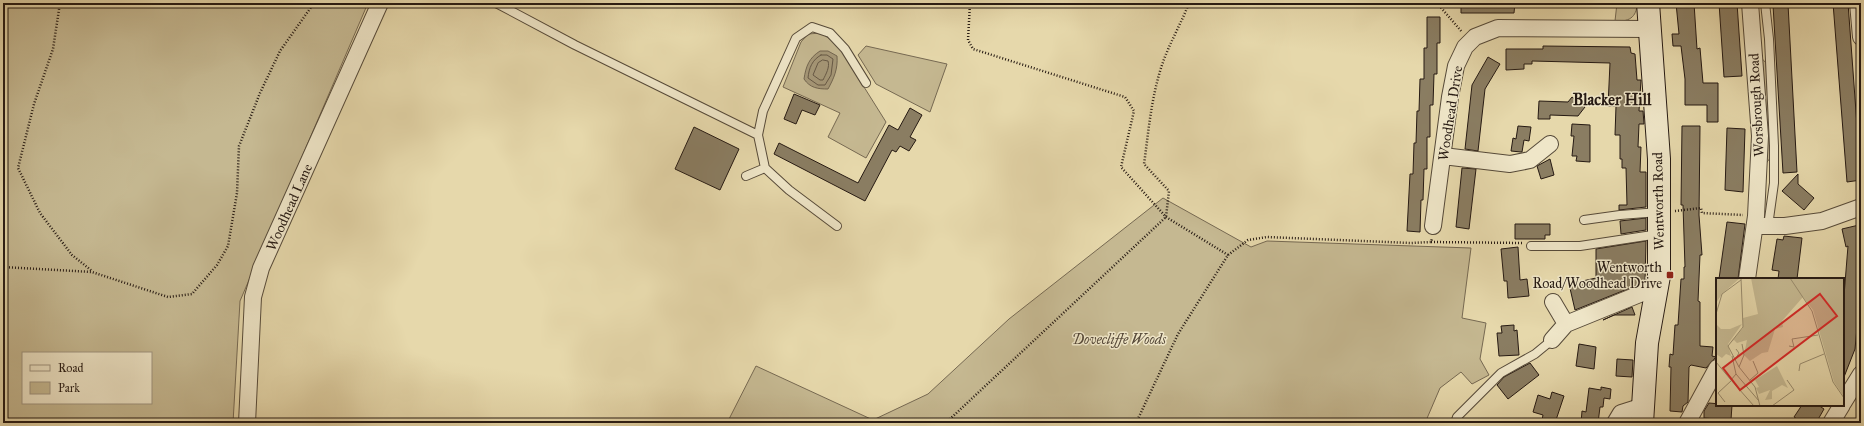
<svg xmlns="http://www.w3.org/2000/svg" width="1864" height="426" viewBox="0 0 1864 426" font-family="'IM FELL Great Primer',serif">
	<rect width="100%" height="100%" fill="#e6d8ab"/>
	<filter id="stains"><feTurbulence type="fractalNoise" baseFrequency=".005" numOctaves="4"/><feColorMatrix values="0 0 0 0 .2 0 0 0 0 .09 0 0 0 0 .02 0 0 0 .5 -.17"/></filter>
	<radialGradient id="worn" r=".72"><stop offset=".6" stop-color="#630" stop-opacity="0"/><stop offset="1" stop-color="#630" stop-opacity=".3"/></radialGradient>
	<path fill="#c5b891" stroke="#766952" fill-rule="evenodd" d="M3,3H368L240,301L233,423H3ZM23,353H151V403H23Z
		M1617,3H1637C1637,18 1628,22 1615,21Z
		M821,33L837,44L886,122L866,158L828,137L840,113L783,87L801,42L808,34Z
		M866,46L947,64L930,112L876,84L858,55Z
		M1757,53L1766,63L1771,157L1764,166Z
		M1163,198L1251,247L1267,241L1471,248L1462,318L1486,323L1480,359L1489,375L1472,384L1461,372L1440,388L1425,423H727L756,366L873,420L928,394L1009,319Z"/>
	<path fill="#a59777" stroke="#72654f" d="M820,51H828L837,56C838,69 834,78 828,89C818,89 810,88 804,79C806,66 809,58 820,51Z"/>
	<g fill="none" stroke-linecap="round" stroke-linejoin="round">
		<path stroke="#665845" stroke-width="1" d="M821,55H827L833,59L831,75L825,85H818L808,78C809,68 812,60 821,55Z
			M823,60L828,61C830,67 826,74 823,80H820L813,75L818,63Z"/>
	</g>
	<path fill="#8a7d62" stroke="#261a13" d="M1461,3H1515L1514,13H1461Z
		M1676,3H1694L1697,49L1700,48L1703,83H1718V122H1707V105H1685V79L1681,46H1673L1672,34H1679Z
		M1719,3H1737L1742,76L1724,77Z
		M1833,3H1848L1861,180L1847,182Z
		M1788,4L1797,172L1783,173L1773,5Z
		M1427,17H1440V43H1437V74H1434L1433,105H1430V137H1427V169H1424L1423,200H1421L1420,232L1407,231L1410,174H1413L1414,143H1416L1417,111H1419L1420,79H1424V48H1427Z
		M1543,46L1630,47L1631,53L1635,54L1637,80H1641L1639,111H1643L1644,124H1639L1638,147H1641L1640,172H1646V207L1619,210V205H1627L1626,168H1622V159H1620V135H1615L1616,106H1608L1610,63L1532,61V64H1524V69L1506,70V49H1543Z
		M1488,57L1500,64L1485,89L1478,151L1465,149L1472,85Z
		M794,94L820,105L815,115L802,110L796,124L784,119Z
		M1572,97L1585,107L1578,116L1550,115V119H1538L1539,101L1568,102Z
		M910,108L922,115L910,137L916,140L909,151L900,146L896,152L892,150L865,201L774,154L779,143L858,183L889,125L898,130Z
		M1572,124L1590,125V162L1576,161L1577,156H1572L1574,136H1571Z
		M1518,126L1531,127L1529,141L1524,140L1522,152H1521L1511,151L1513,138L1516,139Z
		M1682,126H1700L1699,215L1702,255H1700L1698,301L1700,302V346L1713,347L1712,356L1716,357L1706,368L1691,365L1689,367L1688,402L1683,406L1682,412L1670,411L1671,367H1669L1670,354L1673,355L1675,325H1678L1681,279H1684V267H1685L1683,205H1681Z
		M694,127L739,149L720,190L675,169Z
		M1727,128L1745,129L1743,192L1725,190Z
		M1550,159L1554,175L1541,179L1537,166Z
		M1462,168L1476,169L1469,229L1456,227Z
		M1798,174V184L1814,198L1804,210L1782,191Z
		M1646,218V230L1621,234L1620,221Z
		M1727,222L1745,224L1738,279H1719Z
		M1515,224H1550V235H1545V239H1515Z
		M1859,225L1861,236L1859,306L1855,349L1844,377L1843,308L1848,246L1846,247L1842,229Z
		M1784,236L1802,238L1797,279H1778L1779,271L1772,270L1777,239L1783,240Z
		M1646,241L1645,282L1575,310L1569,284L1596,278V249Z
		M1518,247L1520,280L1527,279L1529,296L1508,298L1507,281H1504L1501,249Z
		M1632,307L1635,315H1614L1603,320Z
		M1514,325V331L1517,330L1519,355L1499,356L1497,333H1502L1501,326Z
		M1579,344L1596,347L1594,369L1576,366Z
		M1617,359L1633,360L1632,377L1616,376Z
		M1530,363L1539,375L1508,399L1497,385L1504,377Z
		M1601,387L1611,389L1610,399L1604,398L1603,407H1600L1598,423H1581L1582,411L1586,412L1589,388L1601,390Z
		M1552,392L1564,396L1555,423L1542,420L1543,415L1533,412L1538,395L1550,399Z
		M1709,403L1732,405L1731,420L1704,418V411Z
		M1802,405H1818L1824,409L1816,423H1804L1794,417Z"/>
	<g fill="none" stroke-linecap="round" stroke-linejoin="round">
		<g stroke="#564a39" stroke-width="10">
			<path id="lane" d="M496,3L575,45L758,135L763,111L796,38L812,27L830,33L845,49L866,83
				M1765,3L1769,39L1774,146V183L1768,226
				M758,135L765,168L789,190L837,226
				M746,176L765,168
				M1584,220L1620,215L1659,212
				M1531,246H1580L1659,234
				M1455,423L1457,417L1501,373L1535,354L1552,340"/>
		</g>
		<g stroke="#564a39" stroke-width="18">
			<path id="street" d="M1858,3L1861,37
				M1443,156L1510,164L1530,160L1550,144
				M1433,226L1450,97L1456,66L1465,47L1475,37L1498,28L1650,29
				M1755,226H1785L1822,221L1861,207
				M1747,279L1756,216L1760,136L1750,3
				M1553,302L1566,324
				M1552,340L1566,324L1657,287
				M1843,403L1861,374
				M247,423L253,297L261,268L380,3
				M1615,423L1621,413L1643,406
				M1687,423L1717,368
				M1831,423L1842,405"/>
		</g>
		<g stroke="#261a13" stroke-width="24">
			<path id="secondary" d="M1642,423L1647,343L1659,276V159L1648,3"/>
		</g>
		<path stroke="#261a13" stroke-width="2.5" stroke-dasharray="1 2" stroke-linecap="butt" d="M60,3L53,49L34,104L18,168L40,213L72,255L92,271
			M970,3L968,40L973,49L1125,97L1134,111L1121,167L1166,217L1228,255
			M1437,3L1462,32
			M1675,211L1701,208L1702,213L1743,215
			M1431,242L1523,243
			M3,267L92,272L168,297L192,294L217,265L228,246L237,193L239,146L260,93L280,51L314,3
			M3,415L13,423
			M938,423L950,419L1166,217L1169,191L1144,164L1145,157C1149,126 1152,95 1162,65C1169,44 1181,24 1189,3
			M1136,423L1178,334L1228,255L1248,240L1267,237L1411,243L1431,242L1432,239"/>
		<use href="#lane" stroke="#efe6c8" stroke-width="8"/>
		<use href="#street" stroke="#efe6c8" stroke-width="16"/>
		<use href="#secondary" stroke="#efe6c8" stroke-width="22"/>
	</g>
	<rect fill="#8f2418" stroke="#efe6c8" stroke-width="1.5" x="1666" y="271" width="8" height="8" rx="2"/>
	<g text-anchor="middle" stroke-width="3" stroke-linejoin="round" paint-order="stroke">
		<g font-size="14" fill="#261a13" stroke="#efe6c8">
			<text transform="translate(1756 105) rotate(-93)" y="5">Worsbrough Road</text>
			<text transform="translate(1450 113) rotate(-81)" y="5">Woodhead Drive</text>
			<text transform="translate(1658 201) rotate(-91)" y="5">Wentworth Road</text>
			<text transform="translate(289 207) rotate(-66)" y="5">Woodhead Lane</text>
		</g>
		<g font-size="14" fill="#261a13" stroke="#efe6c8" text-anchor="end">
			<text x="1662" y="272">Wentworth<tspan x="1662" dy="16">Road/Woodhead Drive</tspan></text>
		</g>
		<g font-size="14" font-style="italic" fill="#564939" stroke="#efe6c8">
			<text x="1119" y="344">Dovecliffe Woods</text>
		</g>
		<g font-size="16" font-weight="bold" fill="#261a13" stroke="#efe6c8">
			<text x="1612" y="105">Blacker Hill</text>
		</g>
	</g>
	<g transform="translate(1716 278)">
		<rect width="128" height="128" fill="#e6d8ab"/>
		<path d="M0,0H24L6,16L0,25ZM35,0H128V119L118,104L97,32L87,19L66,43L67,49L59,51L52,74L46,75L34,83L28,77L31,62L21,65L18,62L13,66L27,50V40L42,36ZM0,46L5,51H14L26,46L12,66L15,78L10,76L6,80L0,76ZM61,88L72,110L66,107L56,113V121L49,122L54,112L43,116L40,110L43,109L39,102Z" fill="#c5b891"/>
		<path fill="none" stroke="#998c6e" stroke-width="1" d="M25,0L27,49L12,68L23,89L39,109L44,128M74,0L96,33L117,104L128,120M0,36L6,16L25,2M73,68L78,69L76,61L102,57M16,78L20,96L43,123M19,82L23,75L20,71M0,84L15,102M23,89L28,77L26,66M83,93L84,86L108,76M20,96L15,102L38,128M34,102L42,95L37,83M9,124L2,115L16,102M56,128L78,112L71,102"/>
		<path fill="#d62828" fill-opacity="0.15" stroke="#d62828" stroke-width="2" d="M104,16L121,38L24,112L7,90Z"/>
		<rect width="128" height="128" fill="none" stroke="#261a13" stroke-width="2"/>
	</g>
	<rect width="1864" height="426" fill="none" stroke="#e6d8ab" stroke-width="16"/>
	<rect x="4" y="4" width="1856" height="418" fill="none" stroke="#261a13" stroke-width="2"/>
	<rect x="8" y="8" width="1848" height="410" fill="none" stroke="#261a13"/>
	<rect x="22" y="352" width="130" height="52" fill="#efe6c8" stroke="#9f9480"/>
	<rect x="30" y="365" width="20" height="6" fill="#efe6c8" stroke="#9f9480"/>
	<text x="58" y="372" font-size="12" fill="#261a13">Road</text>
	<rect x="30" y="382" width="20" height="12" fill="#c5b891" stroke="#9f9480"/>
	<text x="58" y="392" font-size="12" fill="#261a13">Park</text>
	<rect width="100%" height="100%" filter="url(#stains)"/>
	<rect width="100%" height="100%" fill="url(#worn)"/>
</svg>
